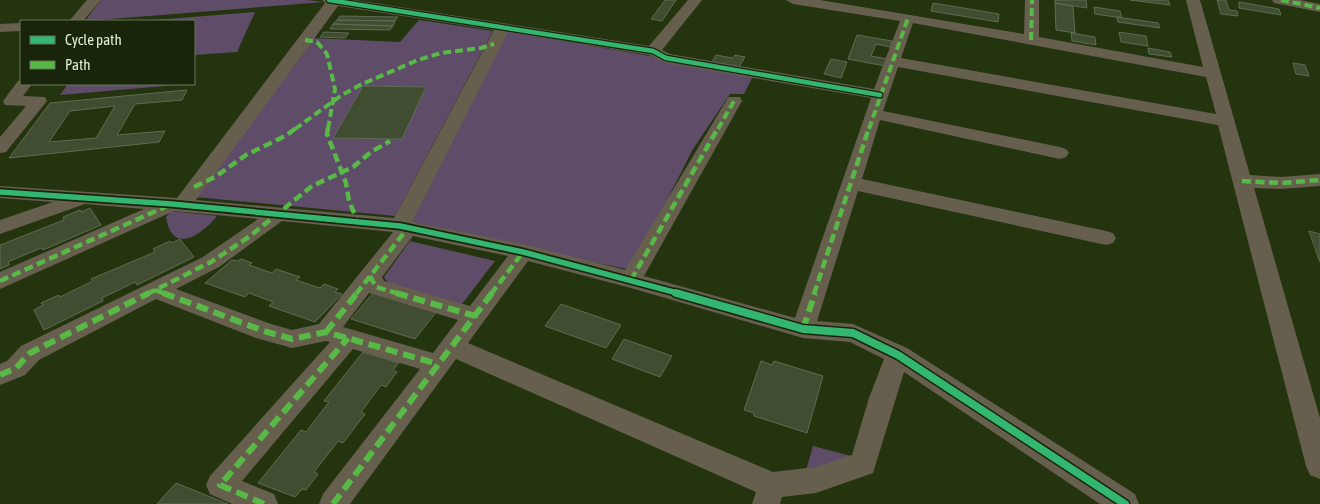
<svg xmlns="http://www.w3.org/2000/svg" width="1320" height="504" viewBox="0 0 1320 504" font-family="'Asap Condensed',sans-serif">
	<rect width="100%" height="100%" fill="#24340f"/>
	<path fill="#5e4c68" d="M101,0H307L324,2L85,21Z
		M255,12L237,52L194,55V21H142Z
		M419,20L493,31L395,216L195,197L312,38L400,42Z
		M506,31L650,56L667,61L753,76L744,94H730L693,149L631,270L409,224Z
		M68,84H188L60,95Z
		M171,211L217,216C201,236 172,255 166,217Z
		M410,241L495,261L462,304L388,283L384,277Z
		M813,446L851,456L805,474Z"/>
	<path fill="#404d30" stroke="#5e6c4f" fill-rule="evenodd" d="M665,0H676L662,21L651,19Z
		M1055,0H1086L1087,8L1055,3Z
		M1130,0H1168L1170,5Z
		M1217,0H1226L1229,10L1237,11L1238,16L1221,14Z
		M1239,2L1279,9L1281,15L1239,8Z
		M933,3L999,14L998,22L931,11Z
		M1055,3L1073,6L1075,33L1056,30Z
		M1094,7L1120,11L1122,18L1095,14Z
		M340,16L398,17L395,21L337,20Z
		M1117,17L1158,23L1160,28L1118,22Z
		M337,20L395,21L393,26L333,24Z
		M333,24L393,26L390,30L330,29Z
		M324,32L349,33L345,38L320,37Z
		M1119,32L1146,36L1148,46L1121,42Z
		M1071,33L1095,37L1096,45L1072,41Z
		M857,35L892,41L890,47L876,44L871,56L888,59L885,66L848,59Z
		M1148,48L1170,52L1172,57L1149,54Z
		M716,55L733,58L735,55L745,57L739,67L712,62Z
		M831,59L847,62L841,78L824,74Z
		M1293,63L1305,65L1309,76L1296,74Z
		M363,86L426,87L402,139L333,138Z
		M187,90L182,100L135,104L117,135L165,131L159,142L9,158L50,103ZM115,106L96,138L49,142L70,111Z
		M90,208L101,225L43,250L41,248L8,262L9,265L0,269V245L64,220L63,217L80,210L81,212Z
		M1309,231L1320,234V262L1318,257Z
		M180,239L194,257L137,285L135,282L102,298L103,301L44,330L34,310L43,305L41,303L59,295L60,297L93,281L91,279L155,252L153,249L170,241L172,243Z
		M241,259L252,263L249,265L272,273L276,269L300,277L296,280L320,288L324,284L338,289L335,292L342,294L315,322L269,306L273,302L249,293L245,297L205,283L232,260L238,261Z
		M373,293L437,311L415,339L351,319Z
		M561,304L621,325L606,348L545,326Z
		M624,339L672,356L660,377L612,359Z
		M363,352L399,363L393,370L397,372L386,387L381,385L361,412L365,414L343,443L338,441L314,472L318,474L306,490L302,489L295,497L258,483L301,430L306,432L329,402L324,401Z
		M761,361L772,365L774,361L823,376L807,433L754,416V413L744,410Z
		M176,483L228,504H157Z"/>
	<g fill="none" stroke-linecap="round" stroke-linejoin="round">
		<path fill="#675f4e" fill-rule="evenodd" d="M87,0H101L83,21H69Z
			M322,0H355L649,46L688,0H702L662,50L670,54L874,89L900,21L793,4L786,0H820L1024,34L1025,0H1039V37L1203,67L1186,0H1200L1250,175L1281,177L1320,174V186L1281,189L1254,188L1320,418V479L1310,475L1306,466L1218,125L898,67L883,111L1060,147L1066,149L1069,153L1066,157L1060,159L880,120L862,179L1106,231L1113,233L1116,238L1113,243L1106,245L858,191L817,321L853,324L907,348L1135,494L1139,504H1100L904,372L873,473L816,493L782,497L780,504H752L756,492L456,359L350,504H319L323,494L420,369L353,349L242,481L274,494L278,504H232L210,494L206,485L210,476L330,342L326,341L292,348L256,338L156,299L39,360L25,375L0,385V364L7,361L21,346L203,257L258,219L174,211L0,289V272L144,209L85,204L0,234V220L53,202L0,198V186L177,198L325,3ZM338,6L494,30L394,218L196,200ZM913,23L1206,77L1216,114L901,58ZM508,32L649,55L666,63L871,98L795,318L644,276L742,101L740,97H728L726,101L625,270L523,244L412,222ZM282,221L393,232L319,324L292,330L268,323L176,289L219,267ZM413,236L508,256L470,306L384,281L382,277ZM528,261L631,288L803,338L850,342L884,359L869,398L852,455L816,467L773,472L468,343ZM369,293L376,295L458,320L433,353L343,327Z
			M1272,0H1300L1320,4V12L1274,3Z
			M21,23V31L0,32V24Z
			M21,80V84H32L23,96L45,97L47,101L6,152L0,153V137L26,106L5,105L3,101L18,81Z"/>
		<path stroke="#58b947" stroke-width="4" stroke-dasharray="8 4" stroke-linecap="butt" d="M1281,0L1320,8
			M305,40L317,42L327,54L335,89L328,129
			M1031,40L1032,0
			M295,129L342,95L360,85L418,60L441,53L481,48L494,44
			M718,129L734,101
			M869,129L908,18"/>
		<path stroke="#58b947" stroke-width="4.5" stroke-dasharray="9 4.5" stroke-linecap="butt" d="M328,128L327,134L346,183L349,201L358,222
			M1242,181L1281,183L1320,180
			M194,187L215,177L246,155L287,135L296,128
			M370,276L376,287L400,294
			M631,280L718,128
			M0,281L167,206
			M155,290L166,294
			M147,294L211,262L250,236L312,186L353,167L371,152L390,141
			M356,294L408,228
			M491,294L523,252
			M814,294L869,128"/>
		<path stroke="#58b947" stroke-width="6" stroke-dasharray="12 6" stroke-linecap="butt" d="M163,293L264,331L292,339L326,332L438,364
			M396,293L475,316
			M803,329L815,293
			M326,332L357,293
			M0,375L16,368L30,353L149,293
			M264,504L220,485L348,338
			M333,504L492,293"/>
		<g stroke="#18250b" stroke-width="7">
			<path id="cycleway-far2" d="M329,0L653,51L666,58L880,95"/>
		</g>
		<g stroke="#18250b" stroke-width="9">
			<path id="cycleway-far1" d="M0,192L172,204L400,226L523,252L681,294"/>
		</g>
		<g stroke="#18250b" stroke-width="11">
			<path id="cycleway" d="M676,293L803,329L853,333L898,355L1125,504"/>
		</g>
		<use href="#cycleway-far2" stroke="#33b770" stroke-width="4.5"/>
		<use href="#cycleway-far1" stroke="#33b770" stroke-width="5.5"/>
		<use href="#cycleway" stroke="#33b770" stroke-width="8"/>
	</g>
	<rect x="20" y="20" width="175" height="65" fill="#18250b" stroke="#677759"/>
	<rect x="30" y="36" width="25" height="8" fill="#33b770" stroke="#677759"/>
	<text x="65" y="45" font-size="15" fill="#def1cf">Cycle path</text>
	<rect x="30" y="61" width="25" height="8" fill="#58b947" stroke="#677759"/>
	<text x="65" y="70" font-size="15" fill="#def1cf">Path</text>
</svg>
